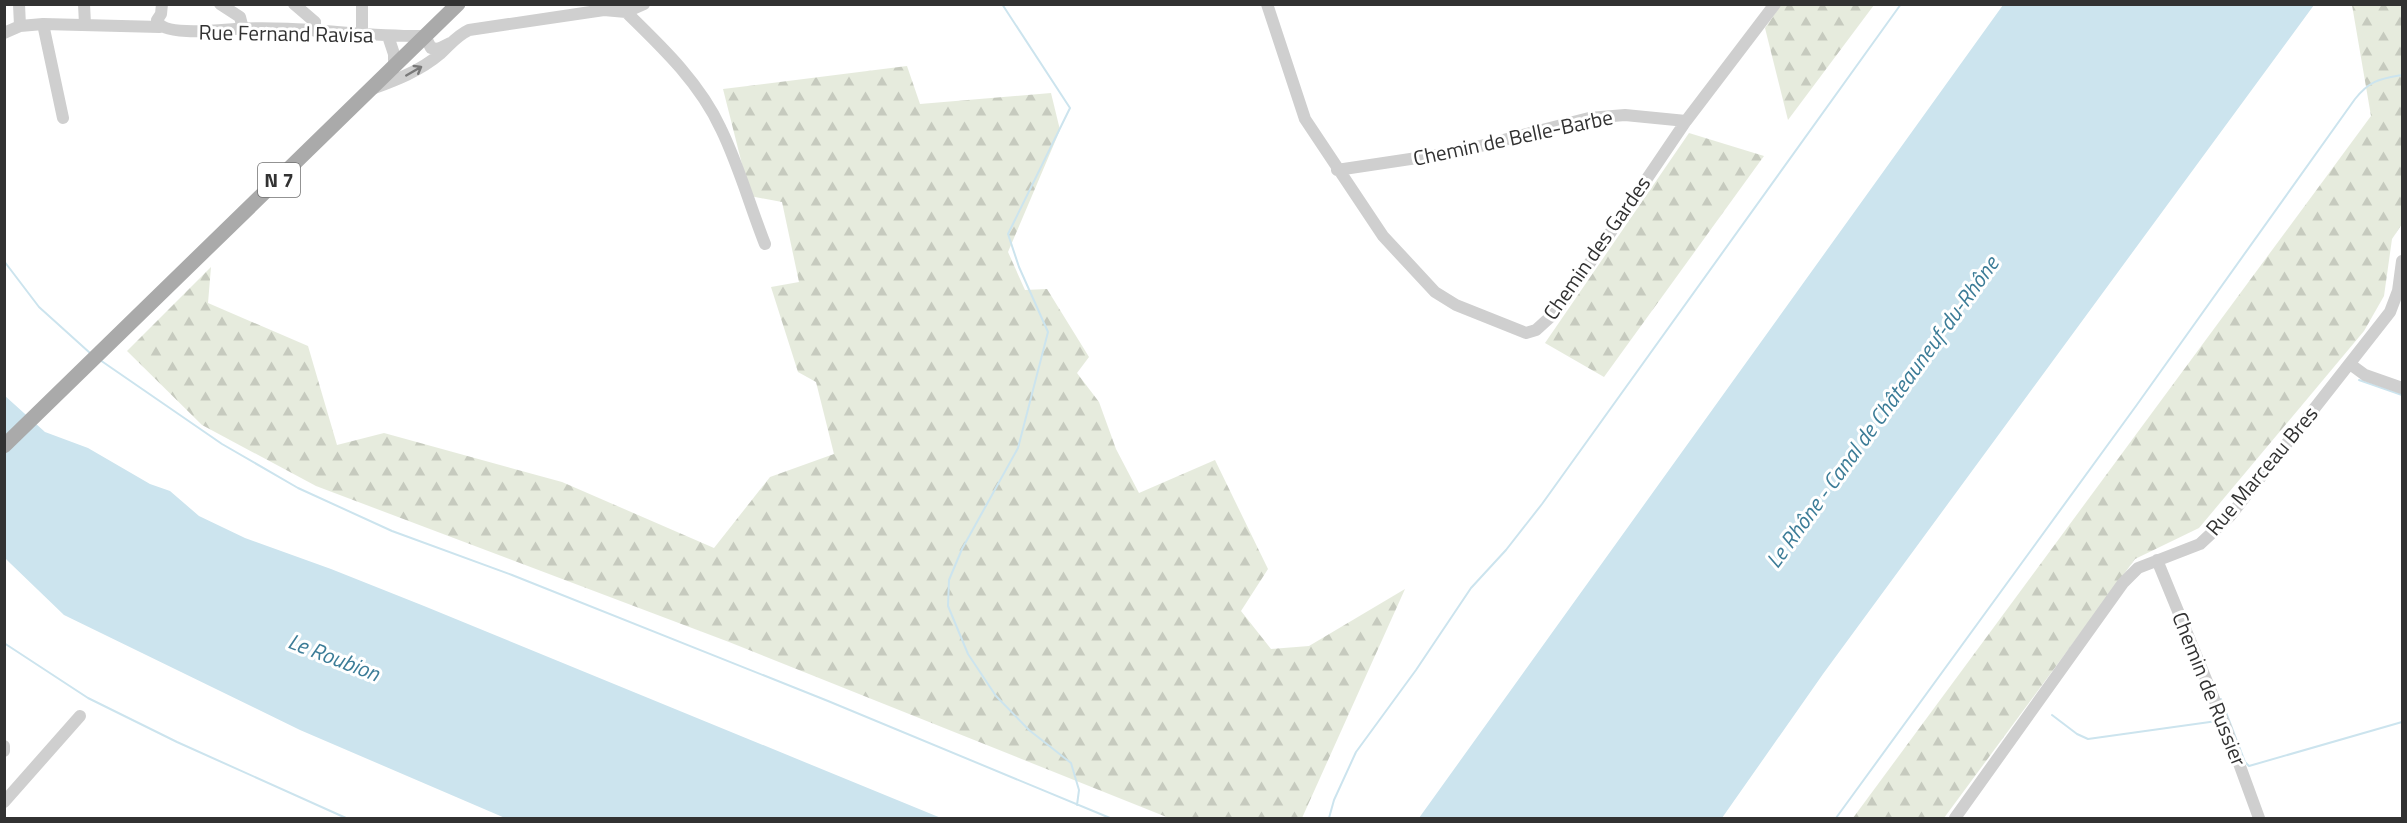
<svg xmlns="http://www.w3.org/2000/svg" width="2407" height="823" viewBox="0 0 2407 823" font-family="'Titillium Web',sans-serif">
	<defs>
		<pattern id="forest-firs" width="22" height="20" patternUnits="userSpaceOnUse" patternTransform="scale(1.5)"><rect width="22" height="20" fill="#e6ebdd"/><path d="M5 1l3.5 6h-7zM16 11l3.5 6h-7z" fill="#c6cabe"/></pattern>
	</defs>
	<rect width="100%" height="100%" fill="#fff"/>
	<path fill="url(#forest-firs)" d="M1781,5H1874L1788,120L1765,28Z
		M2352,5H2402V224L2392,239L2384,296L2364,331L2199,528L2135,559L1944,818H1853L2371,116Z
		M907,66L920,104L1051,93L1060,130L1008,252L1025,290L1047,289L1089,357L1077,373L1099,402L1116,449L1139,493L1215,460L1268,569L1241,611L1271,649L1309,646L1405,589L1302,818H1169L729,642L316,486L202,425L127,351L211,267L208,303L308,346L337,445L384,433L562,482L714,548L770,477L834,454L816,382L798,372L771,287L799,282L782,202L750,196L723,89Z
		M1689,133L1764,156L1604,377L1545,343Z"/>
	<path fill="#cce4ee" d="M2003,5H2314L1823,674L1722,818H1419Z
		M4,395L45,432L88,448L150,484L170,491L199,516L245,538L331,569L424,606L941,818H505L300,730L64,615L11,564L4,557Z"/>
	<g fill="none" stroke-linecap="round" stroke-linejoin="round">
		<path stroke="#cce4ee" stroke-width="2" d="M1002,4L1070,108L1008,234L1019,267L1048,332L1018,448L962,549L949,580L948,606L968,654L996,696L1029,730L1071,763L1079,790L1077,805
			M4,261L39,307L90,353
			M100,360L222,444L298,488L392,531L512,575L828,701L1110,818
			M2359,380L2402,395
			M4,643L88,698L177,742L346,818
			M2221,699L2245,762L2249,766L2402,722
			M2052,715L2077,734L2088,739L2217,721
			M1329,818L1334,800L1356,752L1416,670L1471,588L1506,550L1542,504L1901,4
			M1836,818L2136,406L2355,99C2370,80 2380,79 2402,75"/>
		<path stroke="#cfcfcf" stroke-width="12" d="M19,4L20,26
			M84,4L85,24
			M162,4L161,14L157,20C162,37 220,30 235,29C298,25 362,37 425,36L431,48L438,49L450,43
			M220,4L240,17L243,29
			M294,4L315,22V31
			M362,4V34
			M1267,4L1305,119L1383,236L1435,292L1456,305L1526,333L1536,330L1558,310L1686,121
			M626,12C662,47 700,83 721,129C739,166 750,206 765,244
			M43,24L63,118
			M4,33L20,26L43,24L160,27
			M388,36L394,54V68
			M372,89C396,80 420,71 440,54C450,45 456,36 469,30L604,10L626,12L644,4
			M1337,170L1457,152L1589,118L1625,115L1686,121L1775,4
			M2350,364L2365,375L2402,388
			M2157,560L2226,728L2259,818
			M4,746V751
			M4,802L80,716
			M1955,818L2123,583L2138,568L2200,544L2230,516L2390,312L2398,291L2402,261"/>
		<path stroke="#aaa" stroke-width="15" d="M4,446L458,4"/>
	</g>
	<defs><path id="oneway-shaft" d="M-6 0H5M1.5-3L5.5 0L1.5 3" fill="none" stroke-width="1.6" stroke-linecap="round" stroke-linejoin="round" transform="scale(1.5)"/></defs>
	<use stroke="#797979" href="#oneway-shaft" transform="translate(414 71) rotate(-30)"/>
	<g text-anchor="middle" stroke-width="6" stroke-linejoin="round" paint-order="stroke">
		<rect fill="#fff" stroke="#707070" stroke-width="1.5" x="258" y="163" width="42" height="34" rx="4.5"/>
		<g font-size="20" font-weight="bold" fill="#323232">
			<text x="279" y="187">N 7</text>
		</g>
		<g font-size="21" fill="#323232" stroke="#fff">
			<text transform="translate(286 34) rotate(1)" y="7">Rue Fernand Ravisa</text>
			<text transform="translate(1513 138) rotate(-12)" y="7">Chemin de Belle-Barbe</text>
			<text transform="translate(1597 248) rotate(-55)" y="7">Chemin des Gardes</text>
			<text transform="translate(2262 471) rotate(-50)" y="7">Rue Marceau Bres</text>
			<text transform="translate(2209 689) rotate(68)" y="7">Chemin de Russier</text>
		</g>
		<g font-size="22" font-style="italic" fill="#3c7c97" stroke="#fff">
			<text transform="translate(1882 412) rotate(-54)" y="8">Le Rhône - Canal de Châteauneuf-du-Rhône</text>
			<text transform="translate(334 657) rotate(21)" y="8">Le Roubion</text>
		</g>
	</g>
	<rect width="2407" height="823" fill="none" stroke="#323232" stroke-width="12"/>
</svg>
